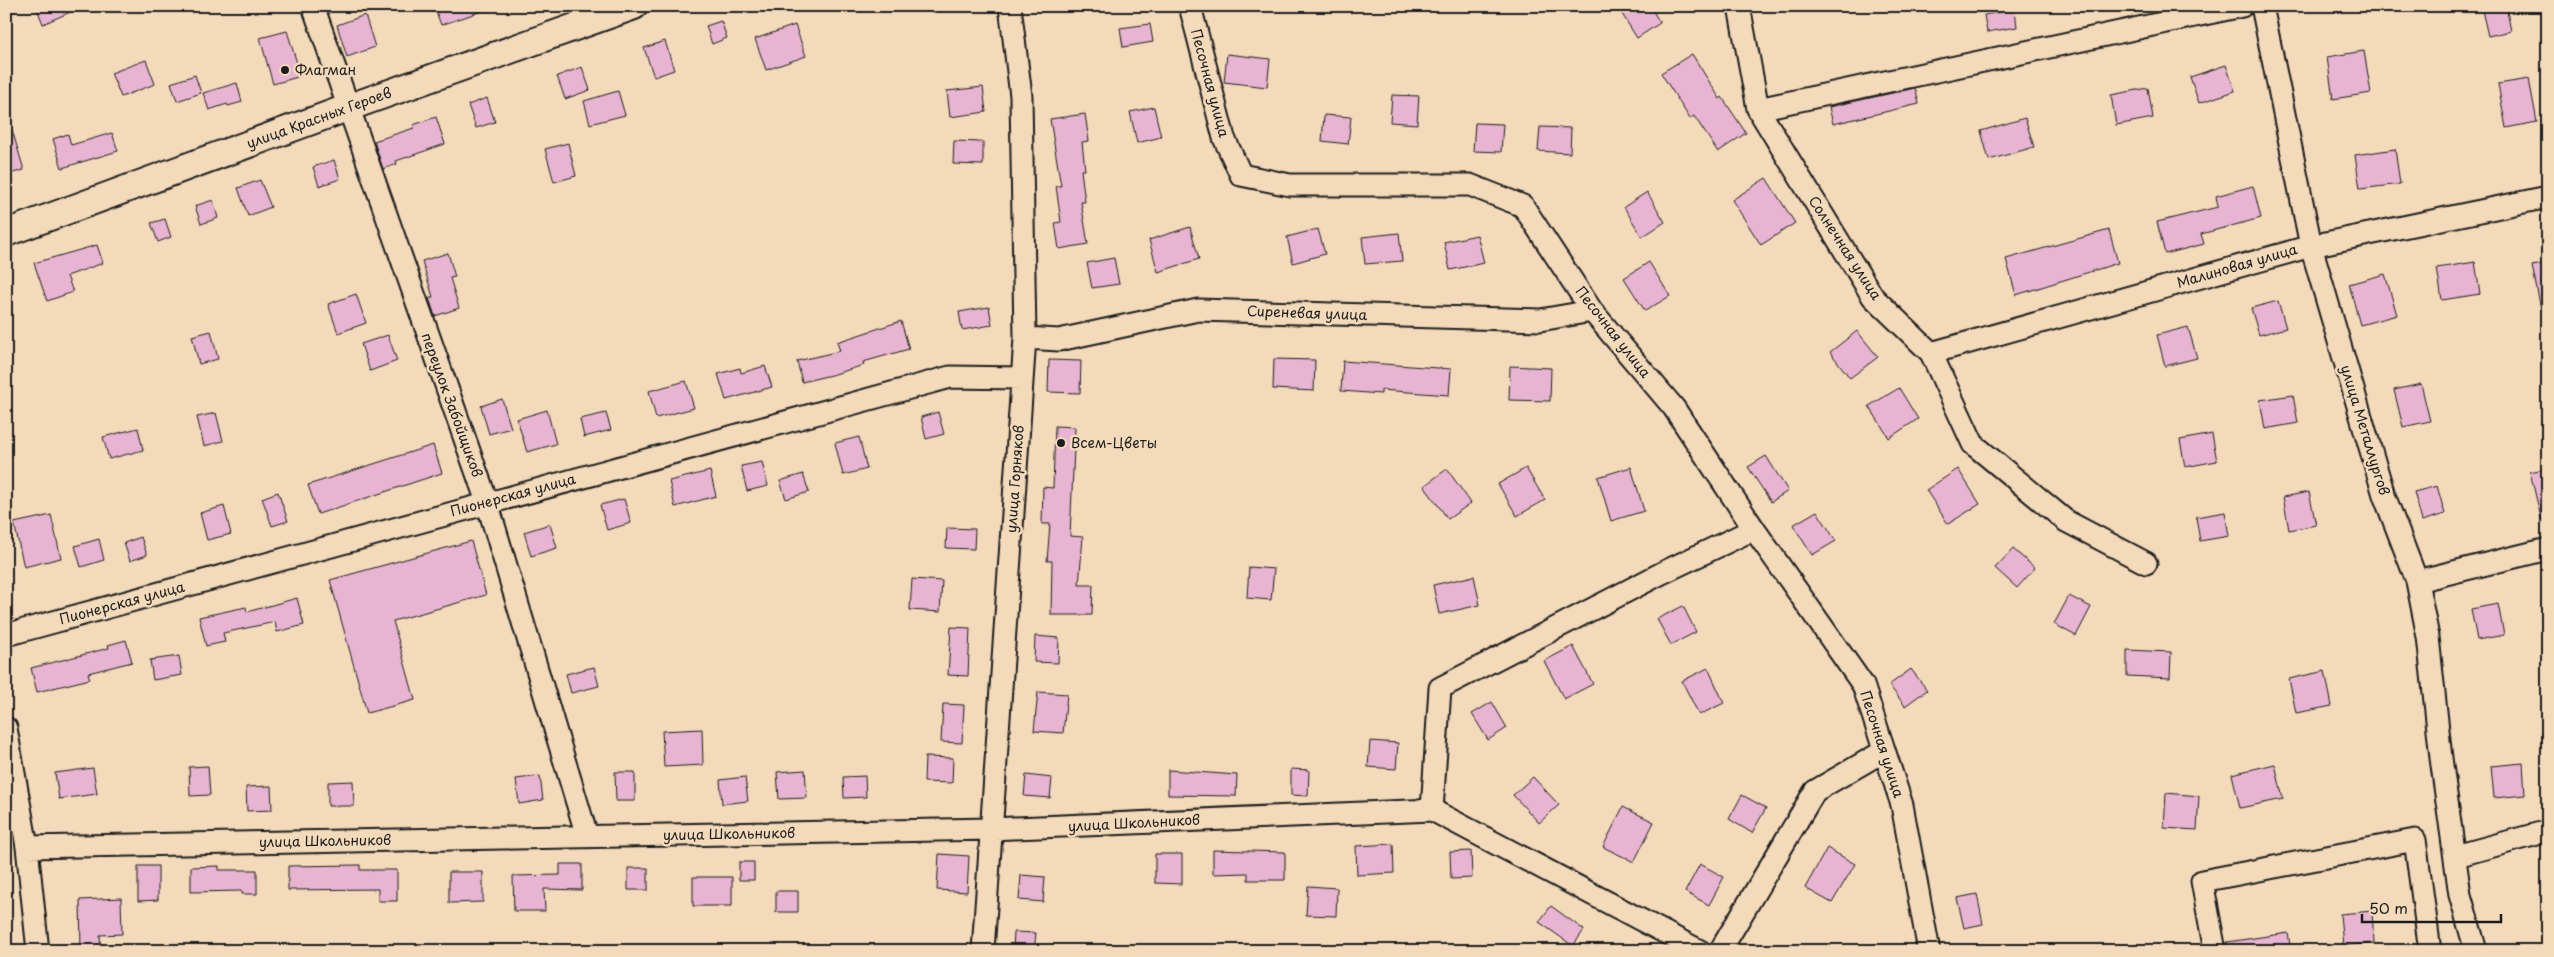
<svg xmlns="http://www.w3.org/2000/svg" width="2554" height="957" viewBox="0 0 2554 957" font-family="'Playpen Sans',sans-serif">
	<rect width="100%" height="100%" fill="#f3daba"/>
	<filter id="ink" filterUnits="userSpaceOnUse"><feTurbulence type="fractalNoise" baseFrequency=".02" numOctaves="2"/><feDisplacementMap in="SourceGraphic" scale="10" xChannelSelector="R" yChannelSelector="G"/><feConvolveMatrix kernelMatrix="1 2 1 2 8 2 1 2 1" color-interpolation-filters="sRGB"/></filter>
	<g filter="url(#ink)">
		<path fill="#e7b4d2" stroke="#1c1c1c" d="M36,6H84L43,24Z
			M434,6H488V9L441,25Z
			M1617,6H1650L1660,23L1637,38Z
			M2481,6H2506L2511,31L2488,36Z
			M2015,9L2017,27L1987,32L1984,15Z
			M365,15L375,47L347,57L337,25Z
			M721,21L727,38L712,44L706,26Z
			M1150,24L1153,42L1123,47L1120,28Z
			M795,25L806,56L766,70L755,39Z
			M287,31L301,76L273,84L260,38Z
			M665,41L674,70L654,77L644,48Z
			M2364,51L2371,93L2333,99L2327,57Z
			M1227,54L1270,59L1267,87L1224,82Z
			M1692,54L1720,99L1722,97L1746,133L1718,152L1694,116L1690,119L1661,73Z
			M146,60L155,84L121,97L111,73Z
			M2226,65L2235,91L2199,103L2190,77Z
			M582,67L590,90L565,99L557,76Z
			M195,75L201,93L177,101L171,83Z
			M2529,79L2537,122L2506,128L2498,84Z
			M237,83L242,102L228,106L227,104L209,110L203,93Z
			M983,87L986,112L950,117L947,91Z
			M1915,88L1919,104L1833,124L1829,107Z
			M2148,88L2153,118L2116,125L2111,95Z
			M618,91L625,115L590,124L584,101Z
			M1392,95L1419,96L1417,124L1390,122Z
			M487,98L495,122L476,128L468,105Z
			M1154,107L1161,137L1137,143L1130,112Z
			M1085,114L1089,141L1082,142L1085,170H1081L1085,202H1081L1088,244L1059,249L1055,223L1061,222L1056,186H1061L1050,119Z
			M1324,115L1351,117L1348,144L1322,141Z
			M436,117L445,144L396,161L397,164L383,169L374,141L414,128L413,125Z
			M2025,118L2034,147L1989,160L1981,131Z
			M10,123L24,170L6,175V124Z
			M1475,123L1503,124L1501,152L1473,151Z
			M1540,127L1571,128L1570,153L1538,151Z
			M112,133L118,151L62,168L53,139L68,134L71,145Z
			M954,141L983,142V165L953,164Z
			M568,143L576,176L554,182L545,149Z
			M2395,149L2400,184L2360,189L2355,155Z
			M334,160L340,179L319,186L313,167Z
			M1766,178L1795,223L1761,245L1732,200Z
			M260,180L271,207L248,216L238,188Z
			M2253,186L2261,218L2201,234L2204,244L2165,254L2157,222L2218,207L2216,196Z
			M1647,192L1665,222L1642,237L1624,207Z
			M213,200L218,218L201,224L195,206Z
			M165,219L171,237L158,242L151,223Z
			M1190,227L1199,259L1158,272L1149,240Z
			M1318,229L1325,254L1293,263L1287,237Z
			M2109,230L2118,263L2016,295L2006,259Z
			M1399,233L1402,261L1365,264L1362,237Z
			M1477,235L1484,263L1450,270L1444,242Z
			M97,245L103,263L67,276L73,292L47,301L34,263Z
			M448,253L455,277L450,278L459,308L435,316L429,298L433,297L422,261Z
			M1114,258L1119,284L1092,288L1087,263Z
			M1649,262L1670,296L1645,311L1624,278Z
			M2475,262L2480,294L2442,300L2437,268Z
			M2548,263V308L2541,309L2532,266Z
			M2385,274L2397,315L2360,325L2349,284Z
			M356,294L366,323L338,333L328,304Z
			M2278,301L2286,328L2259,335L2251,308Z
			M989,307L992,325L962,330L959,312Z
			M901,321L909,349L863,362L864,365L835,374L802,382L797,361L840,351L837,342Z
			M2188,327L2197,358L2165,366L2157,335Z
			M211,331L218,359L199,364L192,336Z
			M1857,331L1878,357L1850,378L1830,352Z
			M388,335L397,361L370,371L361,344Z
			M1274,359L1315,360L1314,391L1273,389Z
			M1049,360L1081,361L1080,393L1048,392Z
			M1343,361L1451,369L1449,395L1381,390V394L1341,391Z
			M765,366L772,387L726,400L718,374L740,368L741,373Z
			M1510,366L1551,368L1550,401L1509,400Z
			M686,381L694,408L656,418L649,391Z
			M2421,384L2430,421L2403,427L2394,390Z
			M1899,388L1918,419L1889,438L1869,406Z
			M2293,395L2298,423L2265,429L2260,400Z
			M502,399L511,428L489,434L481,406Z
			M547,410L556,444L527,452L517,419Z
			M938,412L944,434L926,439L921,417Z
			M216,413L223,441L204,446L197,417Z
			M606,413L611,430L584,437L580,419Z
			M1055,426L1075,427L1070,536L1083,537L1079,585H1093L1092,615H1051L1052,561H1047L1050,524H1042L1043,487L1053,488Z
			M138,428L143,450L109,459L103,437Z
			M2212,434L2217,461L2185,467L2180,440Z
			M859,437L867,469L843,475L835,443Z
			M433,445L442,473L318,514L308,485Z
			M1766,456L1788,491L1771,502L1748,467Z
			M762,462L768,486L747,491L741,466Z
			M1631,467L1644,511L1611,521L1598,477Z
			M1526,468L1545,500L1517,516L1498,484Z
			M2548,468V522H2542L2530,472Z
			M1447,469L1471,503L1448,519L1424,486Z
			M1958,469L1980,504L1948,524L1926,490Z
			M710,471L716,496L675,507L669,481Z
			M803,474L809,492L786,499L780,481Z
			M2437,486L2445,514L2422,521L2414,492Z
			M278,492L288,521L272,526L262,498Z
			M2309,492L2316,525L2289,530L2283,497Z
			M624,499L631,523L607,530L600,505Z
			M224,506L231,534L207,540L200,513Z
			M1817,511L1836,541L1812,555L1793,525Z
			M2225,512L2229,536L2200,541L2196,517Z
			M51,515L61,558L24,567L14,523Z
			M550,524L557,548L531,556L524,532Z
			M947,528L975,529L974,549L946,548Z
			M141,537L147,555L130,561L124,543Z
			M99,539L104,560L81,567L75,546Z
			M471,541L486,595L393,621L415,700L367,713L330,580Z
			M2013,549L2035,568L2017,588L1995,568Z
			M1249,567L1274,569L1271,600L1247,598Z
			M1474,576L1480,605L1439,614L1433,585Z
			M912,579L942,581L940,612L910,610Z
			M2069,596L2091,607L2076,636L2054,624Z
			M297,598L304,625L277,632L275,622L223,633L225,642L206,646L199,617L246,607L247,612Z
			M2498,604L2504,635L2477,640L2471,609Z
			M1683,606L1696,632L1671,645L1657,619Z
			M951,627L970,628L968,676L948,675Z
			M1035,636L1059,638L1058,663L1034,662Z
			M126,640L132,662L88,673L90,679L37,692L31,668L109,648L108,645Z
			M1573,646L1593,684L1564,699L1544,661Z
			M2127,650L2171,652L2170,678L2127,676Z
			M179,656L182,675L153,680L150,660Z
			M594,667L599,686L571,693L566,674Z
			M1708,668L1724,703L1699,715L1682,681Z
			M1911,669L1927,690L1905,706L1889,685Z
			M2325,671L2332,706L2296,713L2289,679Z
			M1038,692L1067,694L1063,733L1034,731Z
			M1492,702L1507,728L1488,740L1472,714Z
			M943,704L964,705L962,743L941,742Z
			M702,729L703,765L664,767L662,731Z
			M1370,741L1398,743L1396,769L1368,767Z
			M925,757L953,758L952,783L924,782Z
			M2523,763L2525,795L2494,798L2491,766Z
			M2275,764L2283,799L2240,808L2232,774Z
			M208,766L210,795L190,796L189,767Z
			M93,768L97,794L59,799L55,773Z
			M1291,769L1309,770L1308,796L1291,795Z
			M805,770L807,798L779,799L777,772Z
			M1168,770L1237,775L1236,796L1168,795Z
			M615,772H635V801H616Z
			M1026,775L1052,778L1050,798L1024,796Z
			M540,776L543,800L519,804L516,779Z
			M865,776L866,797L844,798L843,777Z
			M745,777L748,801L722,804L720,780Z
			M1533,777L1559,805L1539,823L1513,795Z
			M353,781L354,806H328V782Z
			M271,786L272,810L247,811L246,787Z
			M2166,793L2199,796L2197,830L2164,828Z
			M1742,795L1766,808L1752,833L1729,819Z
			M1623,807L1654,822L1634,862L1603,847Z
			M1393,844L1394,873L1357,875L1356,846Z
			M1827,848L1855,864L1832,903L1805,888Z
			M1213,850L1285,852V880H1248V873L1213,874Z
			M1471,851L1472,878L1451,879L1450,852Z
			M939,854L969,856L967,892L937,890Z
			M1155,854H1182V884L1155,883Z
			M739,862H754V880H739Z
			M560,864H582V890L544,889L545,911H514L513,876L560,875Z
			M1700,864L1724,877L1709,905L1685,892Z
			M360,865V870H397V901H378V889L288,890V866Z
			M138,866H158V900L138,901Z
			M219,866V870H257V894H242V891L191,892V867Z
			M628,868H648V890H628Z
			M449,872H483V902L449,903Z
			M1021,875L1045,877L1043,902L1019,900Z
			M693,877H732V906H693Z
			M1308,886L1337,888L1336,916L1306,915Z
			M776,891H798V912H776Z
			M1977,894L1983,924L1964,928L1957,898Z
			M121,898L122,934L100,935L101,951H81L80,900Z
			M1551,906L1584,930L1573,946L1539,922Z
			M2372,911L2374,943L2343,946L2340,914Z
			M1014,932L1036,933L1034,951H1013Z
			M2288,933L2291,951H2228L2227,942Z"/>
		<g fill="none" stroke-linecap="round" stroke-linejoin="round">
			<g stroke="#1c1c1c" stroke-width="25">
				<path id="minor" d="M313,6L487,502L587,836
					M1190,6L1224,138L1241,175L1290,185H1470L1523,206L1592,311L1674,408L1754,529L1863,685L1902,805L1929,951
					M1739,6L1758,109L1873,297L1931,353L1973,444L2066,521L2146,563
					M2262,6L2311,246L2384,495L2417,581L2428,637L2441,758L2460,895L2476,951
					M1758,109L2242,6
					M1025,338L1059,340L1198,310L1540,320L1592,311
					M1931,353L2311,246L2548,197
					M2417,581L2548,549
					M6,635L950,377L1022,378
					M6,728L27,847L38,951
					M1432,810L1440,688L1662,573L1754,529
					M1432,810L1700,951
					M27,847L991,829L1432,810
					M2456,856L2548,831
					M983,951L1025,338L1021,96L1010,6
					M1720,951L1815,791L1884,751
					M2215,951L2202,881L2415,840L2430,951"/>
			</g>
			<g stroke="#1c1c1c" stroke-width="30">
				<path id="major" d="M6,233L347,108L634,6"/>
			</g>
			<use href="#minor" stroke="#f3daba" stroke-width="21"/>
			<use href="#major" stroke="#f3daba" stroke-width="26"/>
		</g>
	</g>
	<g fill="#1c1c1c" stroke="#f3daba" stroke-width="2">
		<circle cx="285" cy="70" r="5"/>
		<circle cx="1061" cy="443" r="5"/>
	</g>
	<g text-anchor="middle" stroke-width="5" stroke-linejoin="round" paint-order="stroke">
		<g font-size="14" fill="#1c1c1c" stroke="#f3daba" text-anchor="start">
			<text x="295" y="75">Флагман</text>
			<text x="1071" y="448">Всем-Цветы</text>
		</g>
		<g font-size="14" fill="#1c1c1c" stroke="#f3daba">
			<text transform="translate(1210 83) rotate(75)" y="5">Песочная улица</text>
			<text transform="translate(319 118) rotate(-20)" y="5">улица Красных Героев</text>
			<text transform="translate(1845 248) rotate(57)" y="5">Солнечная улица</text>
			<text transform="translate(2237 266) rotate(-16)" y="5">Малиновая улица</text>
			<text transform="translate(1307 313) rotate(2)" y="5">Сиреневая улица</text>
			<text transform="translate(1613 332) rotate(52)" y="5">Песочная улица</text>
			<text transform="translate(452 405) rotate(70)" y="5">переулок Забойщиков</text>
			<text transform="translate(2365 430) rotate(73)" y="5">улица Металлургов</text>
			<text transform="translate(1015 479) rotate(-86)" y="5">улица Горняков</text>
			<text transform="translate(513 495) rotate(-15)" y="5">Пионерская улица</text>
			<text transform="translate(122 603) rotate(-15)" y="5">Пионерская улица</text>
			<text transform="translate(1882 744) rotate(72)" y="5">Песочная улица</text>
			<text transform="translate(1134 823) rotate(-3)" y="5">улица Школьников</text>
			<text transform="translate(729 834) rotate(-1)" y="5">улица Школьников</text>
			<text transform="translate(325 841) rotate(-1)" y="5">улица Школьников</text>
		</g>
	</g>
	<rect width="2554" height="957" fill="none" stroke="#f3daba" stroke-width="25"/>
	<rect x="12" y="12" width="2529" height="932" fill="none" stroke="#1c1c1c" stroke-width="2" filter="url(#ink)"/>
	<path d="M2362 914v8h139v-8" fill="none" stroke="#1c1c1c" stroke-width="2.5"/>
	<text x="2369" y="914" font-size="15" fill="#1c1c1c" stroke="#f3daba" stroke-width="4" paint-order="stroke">50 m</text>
</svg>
